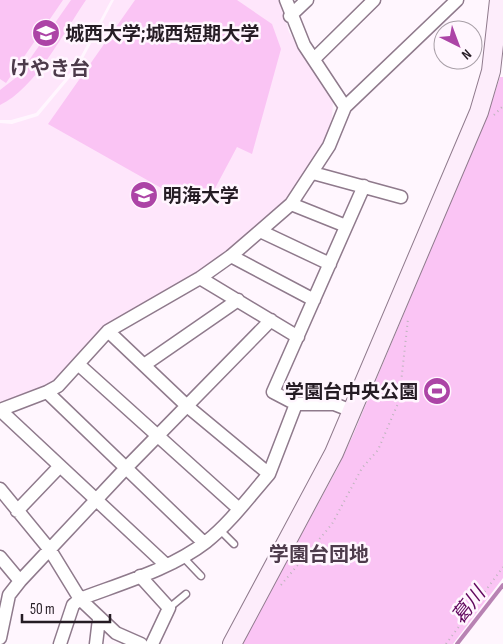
<svg xmlns="http://www.w3.org/2000/svg" width="503" height="644" viewBox="0 0 503 644" font-family="'Sofia Sans Condensed','Noto Sans JP',sans-serif">
	<rect width="100%" height="100%" fill="#fff6fe"/>
	<path fill="#fee6fb" d="M0,0H111L75,67L36,113L11,120H0Z
		M114,0H279L289,32L333,101L332,118L324,143L299,184L279,206L218,259L173,286L46,387L0,402V123L12,124L38,116L78,68Z"/>
	<path fill="#fac4f4" d="M0,0H63L6,83L0,79Z
		M71,0H86C64,32 35,89 0,105V90L18,76Z
		M135,0H237L272,24L281,49L252,154L237,147L212,194L186,202L48,124Z
		M500,77H503V578L453,644H242L338,467L353,435L488,113Z"/>
	<g fill="none" stroke-linecap="round" stroke-linejoin="round">
		<path stroke="#b882b3" stroke-width="4" d="M457,644L503,585"/>
		<g stroke="#8f7a8c" stroke-width="9">
			<path id="lane" d="M220,530L234,544
				M182,556L201,576
				M169,608L186,594"/>
		</g>
		<g stroke="#8f7a8c" stroke-width="15">
			<path id="street" d="M286,0L304,45L345,107
				M290,16L307,0
				M314,59L374,0
				M313,173L401,197
				M291,204L346,226
				M260,231L330,264
				M231,256L314,300
				M200,278L298,337
				M78,364L239,509
				M144,365L238,300
				M47,392L204,543
				M296,404H334L352,411
				M0,410L47,392L58,386L108,331L200,278L231,256L291,204L329,146L345,107L457,0
				M0,410L165,564
				M269,474L296,404L273,392L364,186
				M0,489L50,550L80,599L116,633L141,644
				M17,511L60,466
				M0,557L20,581
				M140,576L169,608L152,644
				M0,638L9,595L20,581L125,469L271,320
				M60,644L73,605L80,599C122,583 171,569 206,542C230,523 249,497 269,474L187,406L108,331
				M96,644L99,619"/>
		</g>
		<g stroke="#8f7a8c" stroke-width="20">
			<path id="secondary" d="M232,644L334,453L479,112L491,71L499,0"/>
		</g>
		<path stroke="#bdb4bc" stroke-width="2" stroke-dasharray="1 4" stroke-linecap="butt" d="M494,115L503,106
			M281,585L332,524L362,468L378,450L399,401L408,319
			M446,644L503,567"/>
		<use href="#lane" stroke="#fff" stroke-width="6"/>
		<use href="#street" stroke="#fff" stroke-width="12"/>
		<use href="#secondary" stroke="#fdedfb" stroke-width="18"/>
	</g>
	<defs>
		<g id="university-disc" transform="scale(1.4375)"><circle r="9.5" fill="#ac44a6" stroke="#fff6fe"/><path d="M0-5L7-2L0 1L-7-2ZM-4 1L0 2.5L4 1V4Q0 6-4 4Z" fill="#fff"/></g>
		<g id="stadium-disc" transform="scale(1.4375)"><circle r="9.5" fill="#ac44a6" stroke="#fff6fe"/><path d="M0-5a6.5 5 0 1 0 0 10a6.5 5 0 1 0 0-10ZM-3.5-1.8h7v3.6h-7Z" fill="#fff"/></g>
	</defs>
	<g fill-rule="evenodd">
		<use href="#university-disc" x="46" y="33"/>
		<use href="#university-disc" x="144" y="195"/>
		<use href="#stadium-disc" x="437" y="391"/>
	</g>
	<g text-anchor="middle" stroke-width="5" stroke-linejoin="round" paint-order="stroke">
		<g font-size="19" font-weight="bold" fill="#251c24" stroke="#fff6fe" text-anchor="start">
			<text x="65" y="40">城西大学;城西短期大学</text>
			<text x="163" y="202">明海大学</text>
			<text x="418" y="398" text-anchor="end">学園台中央公園</text>
		</g>
		<g font-size="20" font-weight="bold" fill="#4d3b4b" stroke="#fff6fe">
			<text x="50" y="75">けやき台</text>
			<text x="319" y="561">学園台団地</text>
		</g>
		<g font-size="20" font-style="italic" fill="#61085e" stroke="#fff6fe">
			<text transform="translate(468 605) rotate(-52)" y="7">葛川</text>
		</g>
	</g>
	<g transform="translate(458 45) rotate(138)"><circle r="24" fill="#fff6fe" stroke="#a89fa7"/>
	<path d="M0-4L9 19L0 12L-9 19Z" fill="#ac44a6"/>
	<text y="-8" font-size="14" font-weight="bold" text-anchor="middle" fill="#251c24">N</text>
	</g>
	<path d="M22 614v8h88v-8" fill="none" stroke="#251c24" stroke-width="2.5"/>
	<text x="30" y="614" font-size="15" fill="#251c24" stroke="#fff6fe" stroke-width="4" paint-order="stroke">50 m</text>
</svg>
